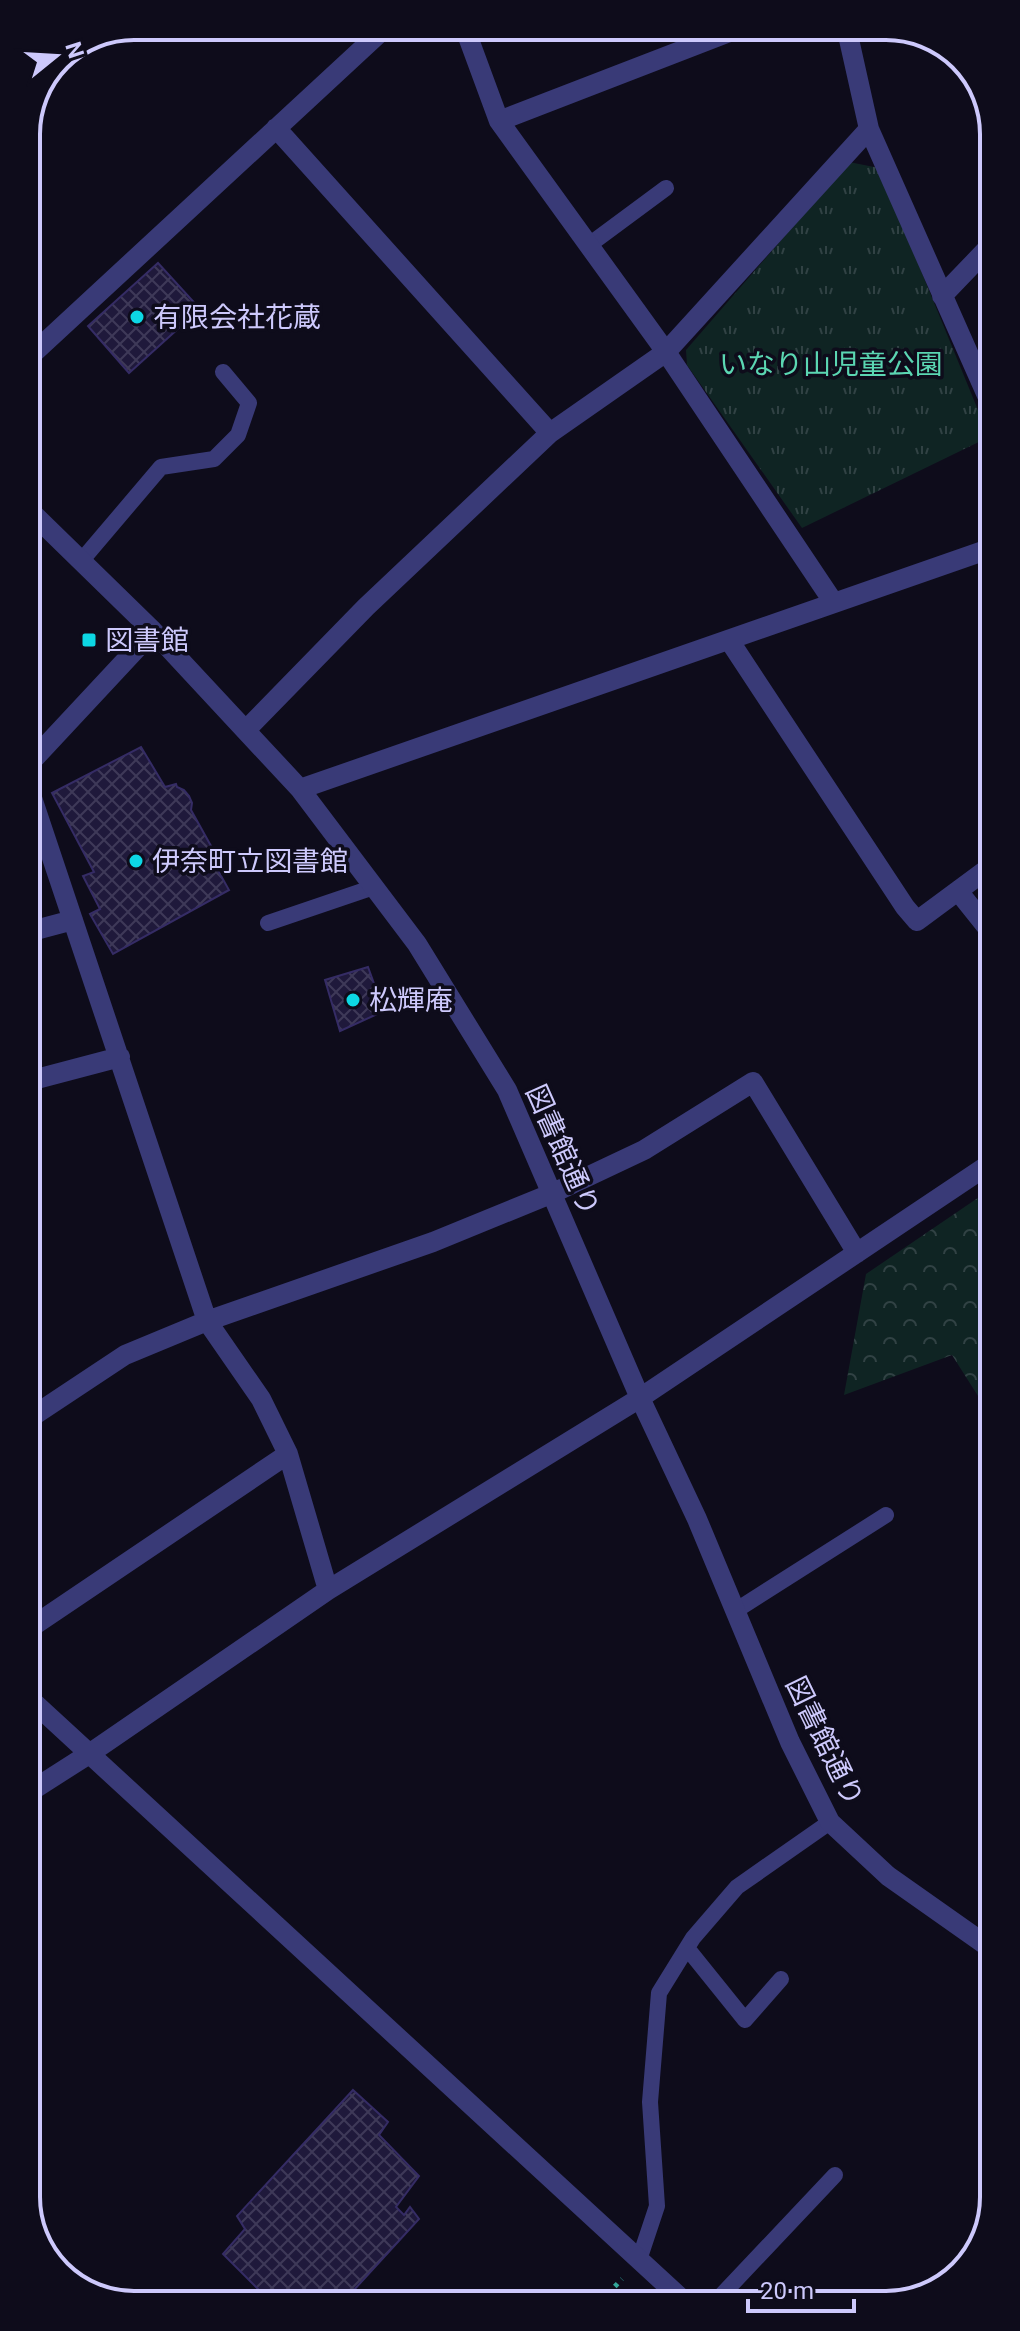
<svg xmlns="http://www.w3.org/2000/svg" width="1020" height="2331" viewBox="0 0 1020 2331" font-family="Roboto,'Noto Sans JP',sans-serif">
	<defs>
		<pattern id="forest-crowns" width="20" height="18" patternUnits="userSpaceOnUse" patternTransform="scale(2)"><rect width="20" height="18" fill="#0f2423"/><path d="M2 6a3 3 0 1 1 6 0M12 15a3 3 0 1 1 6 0" fill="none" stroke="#314244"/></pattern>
		<pattern id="park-tufts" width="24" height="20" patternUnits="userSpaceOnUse" patternTransform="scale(2)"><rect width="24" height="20" fill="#0f2423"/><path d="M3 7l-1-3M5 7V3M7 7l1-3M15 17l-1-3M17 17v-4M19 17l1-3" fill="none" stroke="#314244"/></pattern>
		<pattern id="building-cross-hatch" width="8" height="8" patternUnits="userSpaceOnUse" patternTransform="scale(2)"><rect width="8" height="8" fill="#1f193b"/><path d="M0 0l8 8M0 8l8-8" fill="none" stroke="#3e3958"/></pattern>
	</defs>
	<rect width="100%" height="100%" fill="#0e0c1b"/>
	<path fill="url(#forest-crowns)" d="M991,1189L992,1418L952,1355L844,1395L866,1274Z"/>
	<path fill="url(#park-tufts)" d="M849,162L879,168L989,437L802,528L687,365L686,350Z"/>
	<path fill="url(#building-cross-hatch)" stroke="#352c65" stroke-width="2" d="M158,263L200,309L129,373L88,326Z
		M141,747L165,787L176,784L177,787L184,790L189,796L192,803L191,810L211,846L206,849L229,890L113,954L90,914L100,909L83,876L94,872L52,793Z
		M368,967L384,1011L340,1031L325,980Z
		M353,2090L388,2122L379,2135L419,2176L396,2207L404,2215L410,2207L419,2219L342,2303L273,2304L223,2254L245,2229L237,2216Z"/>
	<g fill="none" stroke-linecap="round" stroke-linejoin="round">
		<path stroke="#33a69a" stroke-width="5" stroke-dasharray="4 6" stroke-linecap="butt" d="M601,2301L622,2279"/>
		<path stroke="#393a77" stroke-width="16" d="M589,245L666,188
			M82,560L161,467L214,459L238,435L249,403L223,372
			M268,923L374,887
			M735,1611L886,1515
			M687,1948L745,2020L781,1979
			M639,2260L657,2206L650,2102L659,1993L693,1938L737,1887L830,1822
			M716,2301L835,2175"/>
		<path stroke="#393a77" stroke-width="20" d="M464,26L499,121L666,352L834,603
			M846,26L869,129L989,400
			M499,121L745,26
			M276,128L550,433
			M942,296L989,247
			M27,359L387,26
			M27,508L153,631L300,789L417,944L507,1090L640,1398L697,1519L790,1742L830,1822L888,1876L993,1950
			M729,640L905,907L917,921L990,867
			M246,730L366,607L550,433L666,352L869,129
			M28,765L153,631
			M28,786L207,1321L261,1399L288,1454L328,1590
			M300,789L989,549
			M958,891L990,931
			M28,932L73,920
			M29,1081L120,1057
			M30,1418L125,1355L207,1321L433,1242L553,1193L644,1150L753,1082L857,1253
			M30,1628L288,1454
			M30,1699L684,2301
			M31,1791L89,1754L328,1590L640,1398L991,1163"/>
	</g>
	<g fill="#0dd7e4" stroke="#0e0c1b" stroke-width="3">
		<circle cx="137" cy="317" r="8"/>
		<rect x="81" y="632" width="16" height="16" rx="4"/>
		<circle cx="136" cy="861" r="8"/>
		<circle cx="353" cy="1000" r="8"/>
	</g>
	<g text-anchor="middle" stroke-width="7" stroke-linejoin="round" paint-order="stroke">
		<g font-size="28" fill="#cdc9fc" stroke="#0e0c1b" text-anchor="start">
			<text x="153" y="327">有限会社花蔵</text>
			<text x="105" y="650">図書館</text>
			<text x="152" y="871">伊奈町立図書館</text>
			<text x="369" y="1010">松輝庵</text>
		</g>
		<g font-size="28" fill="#5bd6b2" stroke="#0e0c1b">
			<text x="831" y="374">いなり山児童公園</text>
		</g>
		<g font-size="28" fill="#cdc9fc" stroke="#0e0c1b">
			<text transform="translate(563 1150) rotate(66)" y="10">図書館通り</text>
			<text transform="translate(825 1741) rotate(64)" y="10">図書館通り</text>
		</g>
	</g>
	<path d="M0 0H1020V2331H0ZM134 40H886A94 94 0 0 1 980 134V2197A94 94 0 0 1 886 2291H134A94 94 0 0 1 40 2197V134A94 94 0 0 1 134 40Z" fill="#0e0c1b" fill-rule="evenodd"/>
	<path fill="none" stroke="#cdc9fc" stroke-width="4" d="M134 40H886A94 94 0 0 1 980 134V2197A94 94 0 0 1 886 2291H134A94 94 0 0 1 40 2197V134A94 94 0 0 1 134 40Z"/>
	<g transform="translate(56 56) rotate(72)" stroke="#0e0c1b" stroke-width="6" paint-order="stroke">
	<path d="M0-6L14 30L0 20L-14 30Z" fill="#cdc9fc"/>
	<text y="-12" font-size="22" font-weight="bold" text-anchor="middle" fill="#cdc9fc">N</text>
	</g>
	<path d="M748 2299v12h106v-12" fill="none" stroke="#cdc9fc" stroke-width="4"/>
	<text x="760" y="2299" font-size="24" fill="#cdc9fc" stroke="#0e0c1b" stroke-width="6" paint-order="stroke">20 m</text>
</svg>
